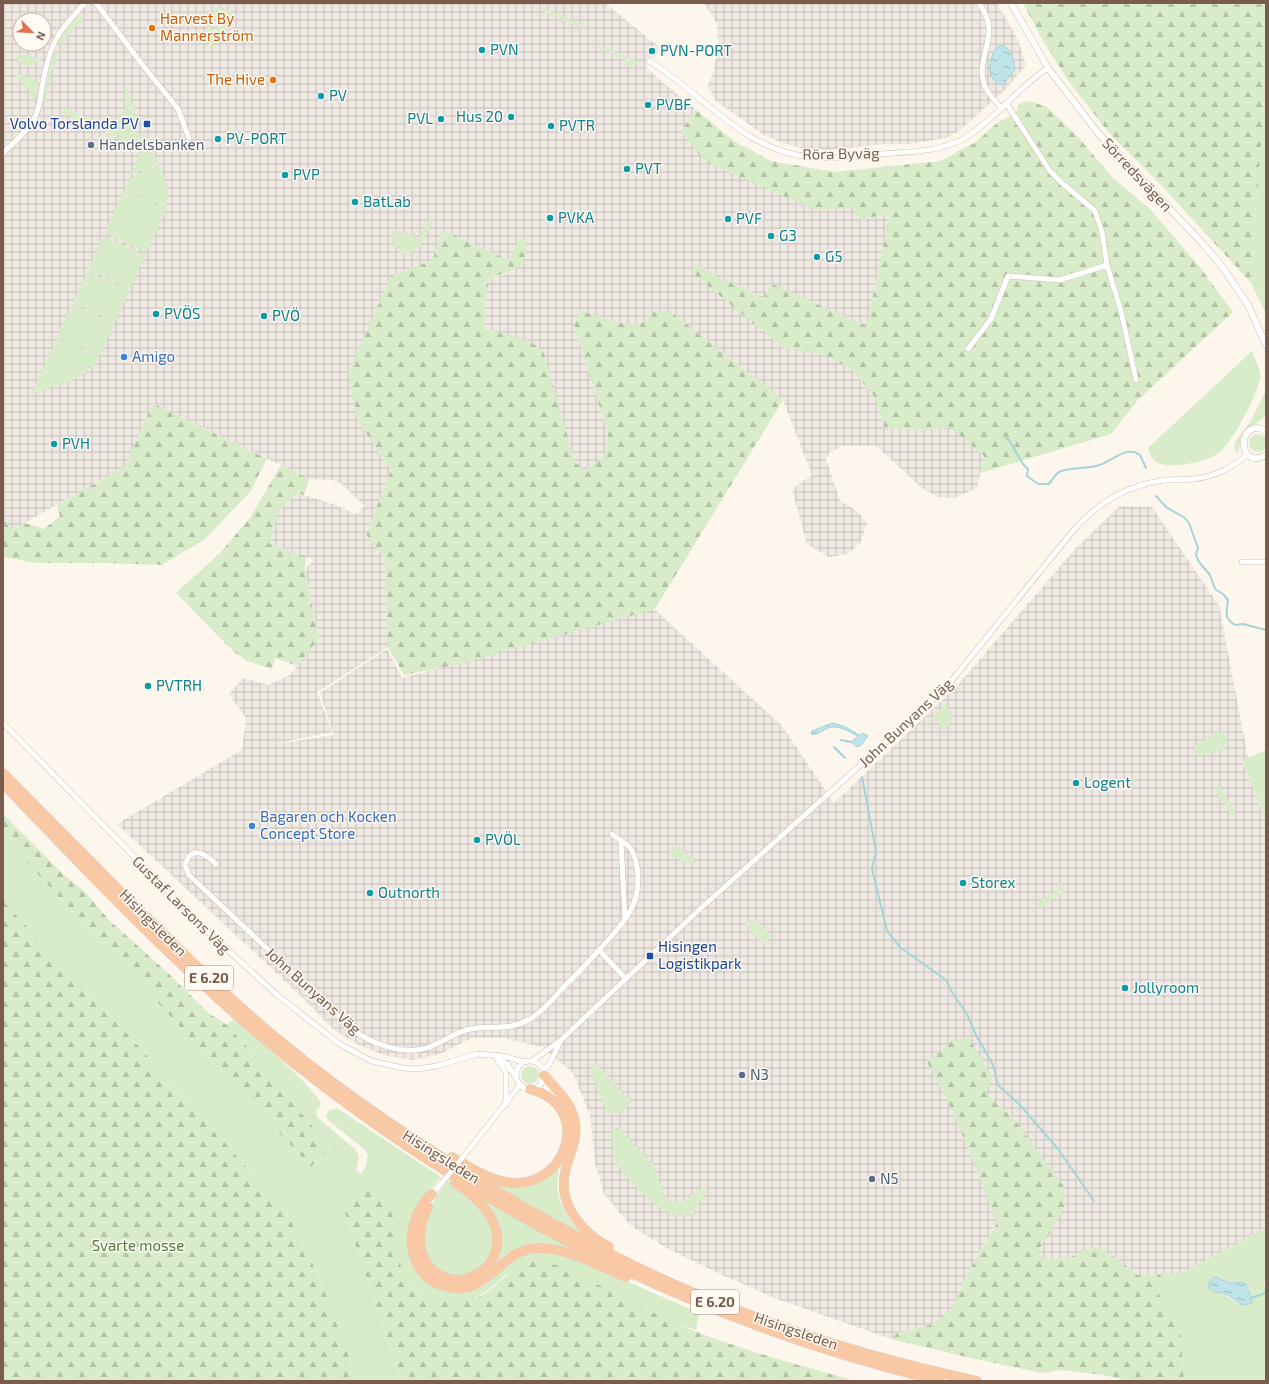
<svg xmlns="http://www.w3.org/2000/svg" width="1269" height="1384" viewBox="0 0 1269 1384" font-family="'Exo 2',sans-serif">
	<defs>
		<pattern id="industrial-grid" width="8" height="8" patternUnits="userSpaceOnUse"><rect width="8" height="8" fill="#efe9e4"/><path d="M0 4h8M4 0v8" fill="none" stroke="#c7c0bb"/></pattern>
		<pattern id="forest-firs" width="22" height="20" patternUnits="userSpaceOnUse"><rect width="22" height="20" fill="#d8ecc9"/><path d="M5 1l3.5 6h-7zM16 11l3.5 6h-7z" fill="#b4c2a5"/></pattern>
		<pattern id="water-ripples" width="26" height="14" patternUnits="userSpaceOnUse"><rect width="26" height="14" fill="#bfe3e8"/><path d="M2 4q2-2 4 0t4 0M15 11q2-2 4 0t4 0" fill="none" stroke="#a0bbbe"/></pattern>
	</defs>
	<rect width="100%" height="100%" fill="#fdf6ec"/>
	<path fill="url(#industrial-grid)" fill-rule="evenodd" d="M3,3H605L659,47V50L655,57L652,56L646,68L696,110L681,131L816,210L853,208L861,221L879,215L889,216L867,326L772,284L763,297L723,279L696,264L808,351L825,355L852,370L875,397L885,428L934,430L951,427L984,456L977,488L954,498L938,497L922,488L876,446H843L830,452L826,459L840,501L857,511L867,524L860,543L848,554L829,557L807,544L792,489L812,475L783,400L670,311H651L646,322L627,324L611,321L580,310L574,327L608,433L606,451L600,460L584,471L575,462L566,431L500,334L485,329V305L489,279L515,271L519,238L509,260L443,230L432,260L391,276L357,419L391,471L366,534L385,559L388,647L317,692L332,732L263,746L334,735L320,693L387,649L402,678L654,609L782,726L834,803L957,686L1077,547L1120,506L1152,507L1219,606L1248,758L1242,761L1266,822V1228L1181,1273L1139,1276L1111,1254L1095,1247L1068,1258L1047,1260L1036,1252L1050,1233L1015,1120L986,1093L928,1062L942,1087L959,1125L997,1222L968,1272L952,1309L930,1325L897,1333L891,1339L777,1299L720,1274L663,1246L630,1225L604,1194L595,1163L590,1115L573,1073L543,1047L503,1038H472L440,1054L413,1060L387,1056L359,1045L334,1030L303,998L117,824L242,750L246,718L229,694L244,678L268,685L290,675L319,638L305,569L314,560L269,543L280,509L297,493L333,504L355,514L365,506L342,484L333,480L309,479L153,403L125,466L12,530L3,518ZM20,20H44V44H20Z
		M704,3H997L1018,40L1026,65L1006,89L959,131L946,138L909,144H885L829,150L801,148L783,143L764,135L716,101L708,86L714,70L718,47L717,23Z"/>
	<path fill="#d8ecc9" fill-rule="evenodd" d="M218,6L230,11L232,15L221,42L216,41V31L223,17L217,14L211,28L215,30L214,40L211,50C204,37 207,16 218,6Z
		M543,7L583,25L586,29L585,30L542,11Z
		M79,15L85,19L71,31L64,43L60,44C57,34 72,22 79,15Z
		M597,45L640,62L633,64L634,69L625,65L627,61L595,46Z
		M58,52L60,53L52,70L46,100L43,102L52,58L54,54Z
		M20,53L38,59L43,58L39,62L27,67L16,59Z
		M18,73L36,79L38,87L35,100H32L30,91L16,76Z
		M1266,75V314L1251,283Z
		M127,87L137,115L134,117L136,123L134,124L138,136L145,134L140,144L136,146L105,133L108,125L115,128L127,102L124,93Z
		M64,107L97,123L94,127L62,113Z
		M149,137L159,165L130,175L147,138Z
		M160,166L168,191L166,208L124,189C132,173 144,172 160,166Z
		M124,190L166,209L147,252L105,233Z
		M429,218L433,220L420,246L410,254H401L391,241L396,229L419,238Z
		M103,236L146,255L130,289L88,269Z
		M87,271L130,290L115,322L73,303Z
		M72,304L115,324L100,356L57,337Z
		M57,338L99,357C90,379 52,387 31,394Z
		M1252,351C1255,359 1261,370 1260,378C1258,394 1231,446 1217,454C1205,462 1175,468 1161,464C1153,462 1150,455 1148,448Z
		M1266,390V413C1259,426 1251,424 1244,432C1239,438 1241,446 1238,453L1234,448L1235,442L1252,419Z
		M1249 443a9 9 0 1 1 18 0a9 9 0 1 1-18 0Z
		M946,703L953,718L946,729L944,731L935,718L922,728Z
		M1218,731L1227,735L1226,747L1224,749L1200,756L1195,754L1194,750L1196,745Z
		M1266,750V822L1242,760Z
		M1219,786L1237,815L1235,816L1231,815L1217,794L1215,790Z
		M3,837L311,1167L330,1146L287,1097L262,1063L227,1025L234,1018C247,1030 322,1093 321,1105L316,1112L317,1117L355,1149L359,1157L356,1170L361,1174L365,1168L368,1155L364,1149L327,1119L326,1115L330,1110L337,1108L441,1177L421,1201L408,1232L409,1256L414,1267L424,1280L458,1292H467L484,1286L510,1262L522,1255L546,1251L597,1268L699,1313L696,1330L507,1273C495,1285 484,1295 467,1301C442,1309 407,1290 399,1265C395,1251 396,1234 396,1219L342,1204L401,1381H358L318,1274L285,1210L144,1052L3,901Z
		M677,844L695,861L696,864L683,862L668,854Z
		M1058,884H1062L1065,891L1040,908L1036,904L1060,888Z
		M751,920L757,921L771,936L764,945L744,924Z
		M592,1064L597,1065L632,1102C625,1109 618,1118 607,1112L591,1073Z
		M521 1075a9 9 0 1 1 18 0a9 9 0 1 1-18 0Z
		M616,1127L619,1128L653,1164L665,1196L673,1202L681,1203L702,1187H707L705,1194L693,1214C672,1228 627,1181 617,1164C612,1155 612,1141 612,1130Z
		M559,1168L557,1187L560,1202L571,1222L587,1238L487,1181C522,1187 530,1191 559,1168Z
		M448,1180C462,1191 491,1214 494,1232C502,1289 415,1292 425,1231C428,1209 434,1198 448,1180Z
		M477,1195L589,1257L542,1245L480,1277L500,1244Z
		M1266,1228V1278L1264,1283L1266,1289V1381H1184L1180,1322L1158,1293L1161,1274L1181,1273ZM1216,1277L1229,1283L1241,1282L1248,1286L1252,1300L1249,1304H1238L1222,1293Z"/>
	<path fill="url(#forest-firs)" d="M1023,3H1266V75L1251,283L1162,186L1109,133L1067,79L1042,39Z
		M1030,101L1047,107L1078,137L1113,178L1151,210L1199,266L1233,312L1138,400L1111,434L980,473L984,456L951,428L934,430L885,428L875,397L852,370L825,355L783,348L691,272L696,264L723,279L763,297L772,284L867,326L889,216L879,215L861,221L853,208L816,210L704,161L681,131L696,110L734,141L771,161L835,172L940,161L976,142L998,122L1015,114L1020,103Z
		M443,230L509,260L519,238L526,239C528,274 514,268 489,279L485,305V329L529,341L543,350L575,462L584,470L600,460L606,451L608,433L574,326L580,310L611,321L626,324L646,322L651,311H670L783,400L655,609L464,663L404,675L388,647L385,559L366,534L391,471L357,419L348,373L391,276L432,260Z
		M153,403L267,459L250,492L205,539L162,565L106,563H35L3,557V518L12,530L25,523L44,529L60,516L57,505L125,466Z
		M281,465L309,479L304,495L297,493L280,509L269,543L306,557L305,569L319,638L298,666L275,658L272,669L247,661L233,651L176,593L219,554L250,518Z
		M3,814L64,875L85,892L109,920L167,972L207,1012L227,1025L262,1063L287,1097L330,1146L311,1167L3,837Z
		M3,901L144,1052L285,1210L318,1274L358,1381H3Z
		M969,1038L992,1076L986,1093L1015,1120L1063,1185L1066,1203L1050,1233L1037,1252L1047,1260L1068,1258L1095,1247L1111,1254L1139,1276L1161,1274L1158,1293L1180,1322L1184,1381H1129L1103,1375L1062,1370L1042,1373L966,1357L891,1339L897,1333L930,1325L952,1309L968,1272L997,1223C976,1168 956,1112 927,1062L953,1040Z
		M370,1182L385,1193L396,1206C397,1240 391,1282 431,1297C450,1305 476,1302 491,1289C508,1275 521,1257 546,1262C562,1266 579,1275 593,1282C620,1295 647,1310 675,1323C733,1348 795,1364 856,1381H401L342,1204Z"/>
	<path fill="url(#water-ripples)" stroke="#a5d3da" d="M1000,45C1011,46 1014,59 1015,69L1003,85C984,83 988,54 1000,45Z
		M832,723L844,726L859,735L863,733L868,736L860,746L857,747L851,742L858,736C851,733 841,726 833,727C825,727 819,736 811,734L812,731Z
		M1216,1277L1229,1283L1241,1282L1246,1284L1252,1300V1303C1240,1309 1235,1298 1225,1294C1218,1291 1212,1294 1208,1286C1209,1281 1211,1278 1216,1277Z"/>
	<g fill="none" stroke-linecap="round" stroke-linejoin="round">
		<path stroke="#a5d3da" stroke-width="2" d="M1006,438L1009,440L1023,464L1028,469L1027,476L1038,484H1049C1052,480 1055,475 1059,472C1070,467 1084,469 1096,466C1110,464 1125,444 1140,455L1146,468
			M1156,496L1166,507L1185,518L1189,523L1198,548L1196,555L1199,562L1210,575L1215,589L1223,594L1228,600C1227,612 1223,618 1235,625L1243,624L1266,630
			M841,740L851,742
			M834,747L845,758
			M862,777L876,851L872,869L887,931L901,948L946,980L953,994L967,1014L976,1035L993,1065L998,1085L1020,1105L1058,1149L1094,1201
			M1251,1298L1266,1293"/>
		<g stroke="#d1beb0" stroke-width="6">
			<path id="minor" d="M96,3L141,63L178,109L189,138
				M979,3C984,11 989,19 989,29C989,50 975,70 987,90C990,96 996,102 1001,107
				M649,61C701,92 741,148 804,156C829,160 855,156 880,154C908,152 940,152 965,138C996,119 1018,87 1048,68
				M3,153C14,142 27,132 34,119C41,107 41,90 44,77C51,40 60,30 85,3
				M1107,265L1121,311L1136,380
				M968,349L991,319L1008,276L1060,280L1107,265L1102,232L1095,211L1062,183L1050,171L1006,103
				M1242,562H1266
				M3,723L207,931L276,994L338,1043L371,1061L403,1068L417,1069L437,1066L477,1054L503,1056L524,1062
				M612,834C617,839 623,841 627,845C633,849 636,861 637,867C643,905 623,924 599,950L626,979
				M621,842L625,919
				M216,864C205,853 191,845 185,865L189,875L350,1027C371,1045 406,1057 432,1046C445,1041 457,1031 471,1029C493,1025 510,1031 530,1019C542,1012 552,1000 561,990C574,977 587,964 599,950
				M495,1056L498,1061L506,1072V1104
				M496,1056L507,1064L515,1076
				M532,1061L561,1040L700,909L944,690L1072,532C1095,505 1124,487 1159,481C1170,479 1182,480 1193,479C1213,477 1233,468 1247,454
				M516 1075a14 14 0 1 1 28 0a14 14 0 1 1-28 0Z
				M543,1072L550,1063L561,1040
				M463,1157L520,1085
				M432,1194L442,1183"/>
		</g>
		<g stroke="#d1beb0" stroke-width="7">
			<path id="tertiary" d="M1011,3L1048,68L1098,133L1203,244L1224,269L1248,305L1266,345
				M1266,431C1237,415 1236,472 1266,455"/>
		</g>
		<g stroke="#dad1cd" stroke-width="10">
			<path id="trunk" d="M3,773C43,814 83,853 123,894C176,946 228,999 286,1046C361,1107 441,1159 524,1207C587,1243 651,1277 719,1303C802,1337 889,1362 977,1381
				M3,784C92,876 181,971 280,1052C473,1209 699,1324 940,1381
				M544,1075C556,1090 572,1102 575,1123C578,1141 568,1156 565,1173C558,1206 583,1233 609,1247
				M452,1157C468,1166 486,1178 505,1182C566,1193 596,1107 530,1089
				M432,1194C426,1198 422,1206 418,1213C405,1242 412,1278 447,1287C490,1297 501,1246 540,1248C567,1248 602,1267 626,1277
				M428,1207C417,1230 414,1262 442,1276C450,1280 460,1281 468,1278C478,1275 487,1269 492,1260C509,1228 481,1199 455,1183"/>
		</g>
		<use href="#minor" stroke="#fff" stroke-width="5"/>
		<use href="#tertiary" stroke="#fff" stroke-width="6"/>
		<use href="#trunk" stroke="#f9c8a4" stroke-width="9"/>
		<g stroke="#d1beb0" stroke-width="6" stroke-linecap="butt">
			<path id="minor-bridge" d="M442,1183L463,1157"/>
		</g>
		<use href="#minor-bridge" stroke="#fff" stroke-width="5"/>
	</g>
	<g fill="#e8710a" stroke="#fffaf3" stroke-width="1.5">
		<circle cx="152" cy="28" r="4"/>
		<circle cx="273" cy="80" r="4"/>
	</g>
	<g fill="#0f9aa8" stroke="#fffaf3" stroke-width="1.5">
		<circle cx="482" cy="50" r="4"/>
		<circle cx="652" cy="51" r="4"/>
		<circle cx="321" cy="96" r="4"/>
		<circle cx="648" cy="105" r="4"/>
		<circle cx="511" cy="117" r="4"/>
		<circle cx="441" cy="119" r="4"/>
		<circle cx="551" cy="126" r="4"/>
		<circle cx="218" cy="139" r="4"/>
		<circle cx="627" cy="169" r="4"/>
		<circle cx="285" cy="175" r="4"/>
		<circle cx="355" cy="202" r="4"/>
		<circle cx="550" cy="218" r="4"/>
		<circle cx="728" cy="219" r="4"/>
		<circle cx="771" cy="236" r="4"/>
		<circle cx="817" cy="257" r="4"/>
		<circle cx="156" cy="314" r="4"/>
		<circle cx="264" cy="316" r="4"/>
		<circle cx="54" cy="444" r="4"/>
		<circle cx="148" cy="686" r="4"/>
		<circle cx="1076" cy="783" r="4"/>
		<circle cx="477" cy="840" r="4"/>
		<circle cx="963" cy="883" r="4"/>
		<circle cx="370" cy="893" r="4"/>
		<circle cx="1125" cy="988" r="4"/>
	</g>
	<g fill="#1a4fb4" stroke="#fffaf3" stroke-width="1.5">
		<rect x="143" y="120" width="8" height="8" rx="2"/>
		<rect x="646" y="952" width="8" height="8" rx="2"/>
	</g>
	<g fill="#5c6f8a" stroke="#fffaf3" stroke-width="1.5">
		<circle cx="91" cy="145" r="4"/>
		<circle cx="742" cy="1075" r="4"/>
		<circle cx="872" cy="1179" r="4"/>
	</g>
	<g fill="#3f7fe0" stroke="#fffaf3" stroke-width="1.5">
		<circle cx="124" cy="357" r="4"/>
		<circle cx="252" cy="826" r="4"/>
	</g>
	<g text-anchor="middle" stroke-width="3" stroke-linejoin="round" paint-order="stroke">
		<g fill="#fffaf3" stroke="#a28b7f" stroke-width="1">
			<rect x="185" y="966" width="48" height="24" rx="3"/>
			<rect x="691" y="1290" width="48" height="24" rx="3"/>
		</g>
		<g font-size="14" font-weight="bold" fill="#7a5c4d">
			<text x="209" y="983">E 6.20</text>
			<text x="715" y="1307">E 6.20</text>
		</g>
		<g font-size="15" fill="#c56008" stroke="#fffaf3" text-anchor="start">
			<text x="160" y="24">Harvest By<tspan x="160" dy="17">Mannerström</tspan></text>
			<text x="265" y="85" text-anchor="end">The Hive</text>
		</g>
		<g font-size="15" fill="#0d838f" stroke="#fffaf3" text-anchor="start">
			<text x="490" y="55">PVN</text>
			<text x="660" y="56">PVN-PORT</text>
			<text x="329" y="101">PV</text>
			<text x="656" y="110">PVBF</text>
			<text x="503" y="122" text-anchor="end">Hus 20</text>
			<text x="433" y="124" text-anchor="end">PVL</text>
			<text x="559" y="131">PVTR</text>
			<text x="226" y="144">PV-PORT</text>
			<text x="635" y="174">PVT</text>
			<text x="293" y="180">PVP</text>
			<text x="363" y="207">BatLab</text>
			<text x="558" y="223">PVKA</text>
			<text x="736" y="224">PVF</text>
			<text x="779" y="241">G3</text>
			<text x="825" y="262">G5</text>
			<text x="164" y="319">PVÖS</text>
			<text x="272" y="321">PVÖ</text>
			<text x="62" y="449">PVH</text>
			<text x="156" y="691">PVTRH</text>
			<text x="1084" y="788">Logent</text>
			<text x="485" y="845">PVÖL</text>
			<text x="971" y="888">Storex</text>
			<text x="378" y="898">Outnorth</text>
			<text x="1133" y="993">Jollyroom</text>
		</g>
		<g font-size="15" fill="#164399" stroke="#fffaf3" text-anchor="end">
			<text x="139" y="129">Volvo Torslanda PV</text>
			<text x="658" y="952" text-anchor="start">Hisingen<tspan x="658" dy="17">Logistikpark</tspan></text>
		</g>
		<g font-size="15" fill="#4e5e75" stroke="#fffaf3" text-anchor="start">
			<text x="99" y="150">Handelsbanken</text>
			<text x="750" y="1080">N3</text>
			<text x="880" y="1184">N5</text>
		</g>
		<g font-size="15" fill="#7a5c4d" stroke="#fffaf3">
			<text transform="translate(841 154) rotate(-1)" y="5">Röra Byväg</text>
			<text transform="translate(1137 175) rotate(47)" y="5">Sörredsvägen</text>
			<text transform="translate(906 723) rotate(-43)" y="5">John Bunyans Väg</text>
			<text transform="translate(181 905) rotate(45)" y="5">Gustaf Larsons Väg</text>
			<text transform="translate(153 923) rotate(45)" y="5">Hisingsleden</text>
			<text transform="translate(313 991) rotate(42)" y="5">John Bunyans Väg</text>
			<text transform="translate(441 1157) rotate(32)" y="5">Hisingsleden</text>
			<text transform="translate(796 1331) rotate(19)" y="5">Hisingsleden</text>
		</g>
		<g font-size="15" fill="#366cbe" stroke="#fffaf3" text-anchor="start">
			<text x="132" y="362">Amigo</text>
			<text x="260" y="822">Bagaren och Kocken<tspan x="260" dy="17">Concept Store</tspan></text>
		</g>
		<g font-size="15" fill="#537a41" stroke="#fffaf3">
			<text x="138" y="1251">Svarte mosse</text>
		</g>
	</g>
	<rect width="1269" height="1384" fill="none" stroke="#7a5c4d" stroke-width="8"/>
	<g transform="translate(32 32) rotate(114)"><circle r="19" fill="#fffaf3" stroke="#cabbb1"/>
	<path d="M0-3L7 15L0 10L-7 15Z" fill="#e76f51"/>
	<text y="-6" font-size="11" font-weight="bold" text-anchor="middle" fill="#7a5c4d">N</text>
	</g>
</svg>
